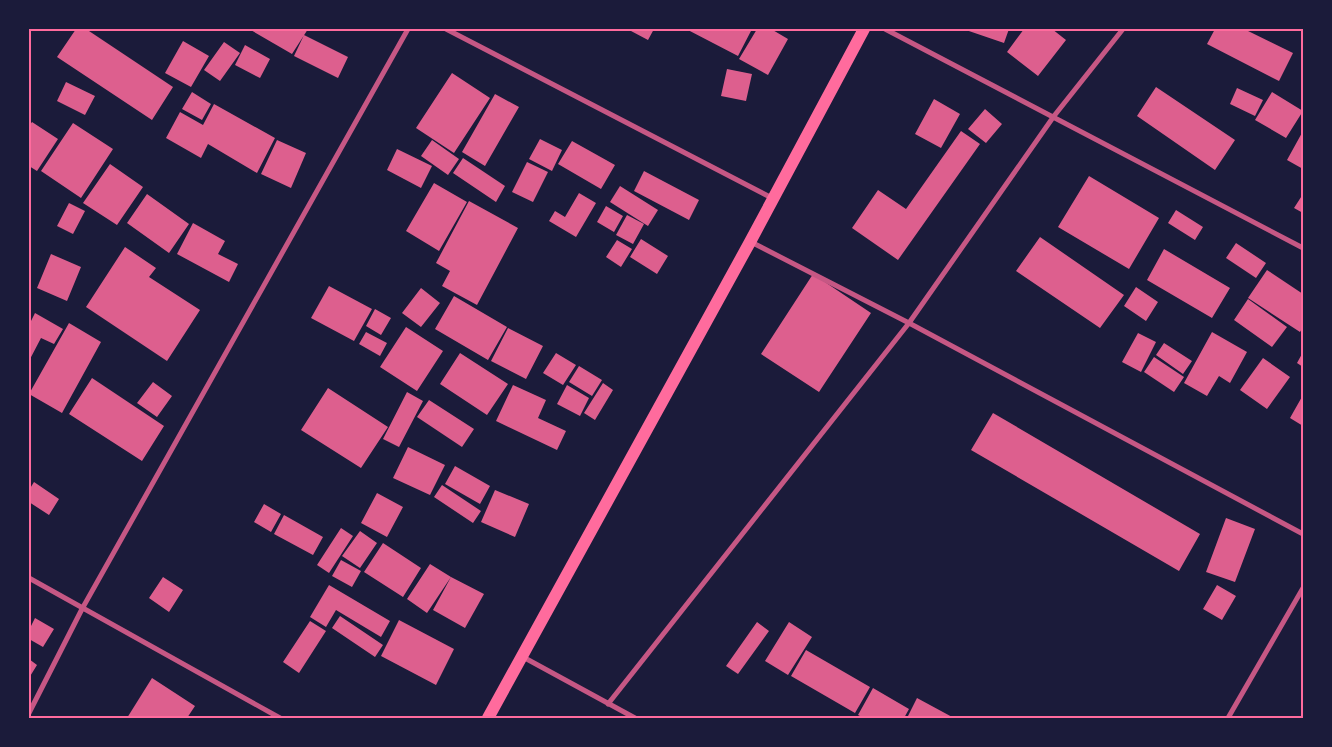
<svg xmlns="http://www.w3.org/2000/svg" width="1332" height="747" viewBox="0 0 1332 747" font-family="'Fira Sans Condensed',sans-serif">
	<rect width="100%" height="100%" fill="#1b1b3a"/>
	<path fill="#dd5f8e" d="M76,29H86L173,87L152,120L57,57Z
		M249,29H308L292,54Z
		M632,29H654L648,40L631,31Z
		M686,29H752L738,56Z
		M757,29H771L788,39L768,75L739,59Z
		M963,29H1009L1004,43Z
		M1024,29H1052L1066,40L1038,76L1007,52Z
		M1215,29H1244L1293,53L1279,81L1207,44Z
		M304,35L348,57L338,78L294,56Z
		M183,41L209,56L191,87L165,73Z
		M224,42L240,53L220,81L204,70Z
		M245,45L270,59L260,78L235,65Z
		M727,69L752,74L746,101L721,96Z
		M452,73L490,98L454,153L416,128Z
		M66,82L95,96L85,115L57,101Z
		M1156,87L1235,140L1215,170L1137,116Z
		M1237,88L1263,100L1255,116L1230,104Z
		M192,92L211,104L202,120L182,109Z
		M1272,92L1303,111L1286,138L1255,120Z
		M495,94L519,107L485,166L462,152Z
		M934,99L960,114L941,148L915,134Z
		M214,104L275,138L257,173L208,144L201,158L166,138L180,112L203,125Z
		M985,109L1002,124L986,143L968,129Z
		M32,122L58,139L37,171L29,166V126Z
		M73,123L113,149L81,198L41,171Z
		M961,131L980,144L898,260L852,228L878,190L906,209Z
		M1303,131V169L1287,160Z
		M540,139L562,150L552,171L529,159Z
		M277,140L306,153L291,188L261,174Z
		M432,140L459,159L448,175L421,156Z
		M572,141L615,165L601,189L558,164Z
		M397,149L432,166L421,188L387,170Z
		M463,158L505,186L496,202L453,173Z
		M527,162L548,172L533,202L512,192Z
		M110,164L143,187L117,225L83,203Z
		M644,171L699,200L689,220L634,191Z
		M1089,176L1159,218L1129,269L1058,227Z
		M434,183L467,202L439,251L406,231Z
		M620,186L658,210L648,226L610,202Z
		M579,193L596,203L576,237L549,221L555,211L565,217Z
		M147,194L189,224L169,253L127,223Z
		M1303,194V213L1294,208Z
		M469,201L518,228L477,305L442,286L450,271L436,263Z
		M69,203L85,211L73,234L57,226Z
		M606,206L623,216L614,232L597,222Z
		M1176,210L1203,227L1195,240L1168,223Z
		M627,215L644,224L633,244L616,235Z
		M193,223L225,241L218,254L238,264L229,282L177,254Z
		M1040,237L1124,295L1100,328L1016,271Z
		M641,239L668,256L657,274L630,257Z
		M617,240L632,249L621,267L606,257Z
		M1236,243L1266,263L1256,278L1226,258Z
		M125,247L156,268L149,277L200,310L167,361L86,307Z
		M1164,249L1230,288L1212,318L1147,280Z
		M51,254L81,267L67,301L37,288Z
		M1267,270L1303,294V327L1300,332L1248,298Z
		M813,274L871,313L819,392L761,354Z
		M329,286L372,309L354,341L311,318Z
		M1136,287L1158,302L1146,321L1124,306Z
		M421,288L440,303L421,327L402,313Z
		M454,296L507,327L488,360L435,329Z
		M1248,299L1287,327L1272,347L1234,320Z
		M375,309L391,318L381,335L366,326Z
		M35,313L63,329L54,344L41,338L29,361V325Z
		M69,323L101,342L62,413L29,394Z
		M406,327L443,351L417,391L380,367Z
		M508,328L543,346L526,379L491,361Z
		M366,332L387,343L380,356L359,344Z
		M1212,332L1247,352L1230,383L1219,376L1207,396L1184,383Z
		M1138,333L1156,342L1141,372L1122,362Z
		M1164,343L1192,361L1183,374L1156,355Z
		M1303,352V367L1297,363Z
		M460,353L508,384L487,415L440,384Z
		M556,353L576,365L563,385L543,373Z
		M1154,357L1184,377L1174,392L1144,372Z
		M1263,358L1290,377L1267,409L1240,390Z
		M579,366L602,380L592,396L569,382Z
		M92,378L164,426L142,461L69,414Z
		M153,382L172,396L157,417L137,403Z
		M603,383L613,390L595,420L584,413Z
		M513,385L546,400L538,418L566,431L557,450L496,421Z
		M567,385L589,398L580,416L557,404Z
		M328,388L388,427L361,468L301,430Z
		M407,392L423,401L399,447L383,439Z
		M1303,395V426L1290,418Z
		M429,400L474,429L462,447L417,417Z
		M993,413L1200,534L1179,571L971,450Z
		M408,447L445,465L430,495L393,478Z
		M455,466L490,486L480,504L445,484Z
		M34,482L59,499L49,515L29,502V490Z
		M442,485L481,511L473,523L434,497Z
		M495,490L529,504L515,537L481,522Z
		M377,493L403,507L387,537L361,523Z
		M264,504L281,514L271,532L254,522Z
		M284,515L323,537L313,555L274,534Z
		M1226,518L1255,529L1235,582L1206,572Z
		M341,528L353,536L329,573L317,565Z
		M360,531L377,543L360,568L342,556Z
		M383,543L421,568L403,597L364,572Z
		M341,560L361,571L352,587L332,576Z
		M430,564L451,577L427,613L407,599Z
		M163,577L183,590L169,612L149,598Z
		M451,577L484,594L465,628L433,610Z
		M329,585L390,621L381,637L336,610L326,627L310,617Z
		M1217,585L1236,596L1222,620L1203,609Z
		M340,616L383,645L375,657L332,628Z
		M35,618L54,629L43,647L29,639V630Z
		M399,620L454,649L436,685L381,656Z
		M310,621L326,631L299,673L283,662Z
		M757,622L769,631L738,674L726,666Z
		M789,622L812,637L788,675L765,661Z
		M806,650L870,687L855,713L791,676Z
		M29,659L37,665L29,678Z
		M152,678L195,706L187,718H127Z
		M873,688L909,709L904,718H864L858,715Z
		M917,698L954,718H907Z"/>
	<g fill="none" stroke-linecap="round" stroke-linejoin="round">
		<path stroke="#c65784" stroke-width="5" d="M446,29L772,198
			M885,29L1303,248
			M751,242L909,323L1303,534
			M29,578L280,718
			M523,657L635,718
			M608,704L909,323L1054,116L1123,29
			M29,713L82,609L408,29
			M1228,718L1303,588"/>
		<path stroke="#ff6b9d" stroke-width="12" d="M488,718L750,242L864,29"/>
	</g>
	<rect width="1332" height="747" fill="none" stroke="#1b1b3a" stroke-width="60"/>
	<rect x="30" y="30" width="1272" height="687" fill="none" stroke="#ff6b9d" stroke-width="2"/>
</svg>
